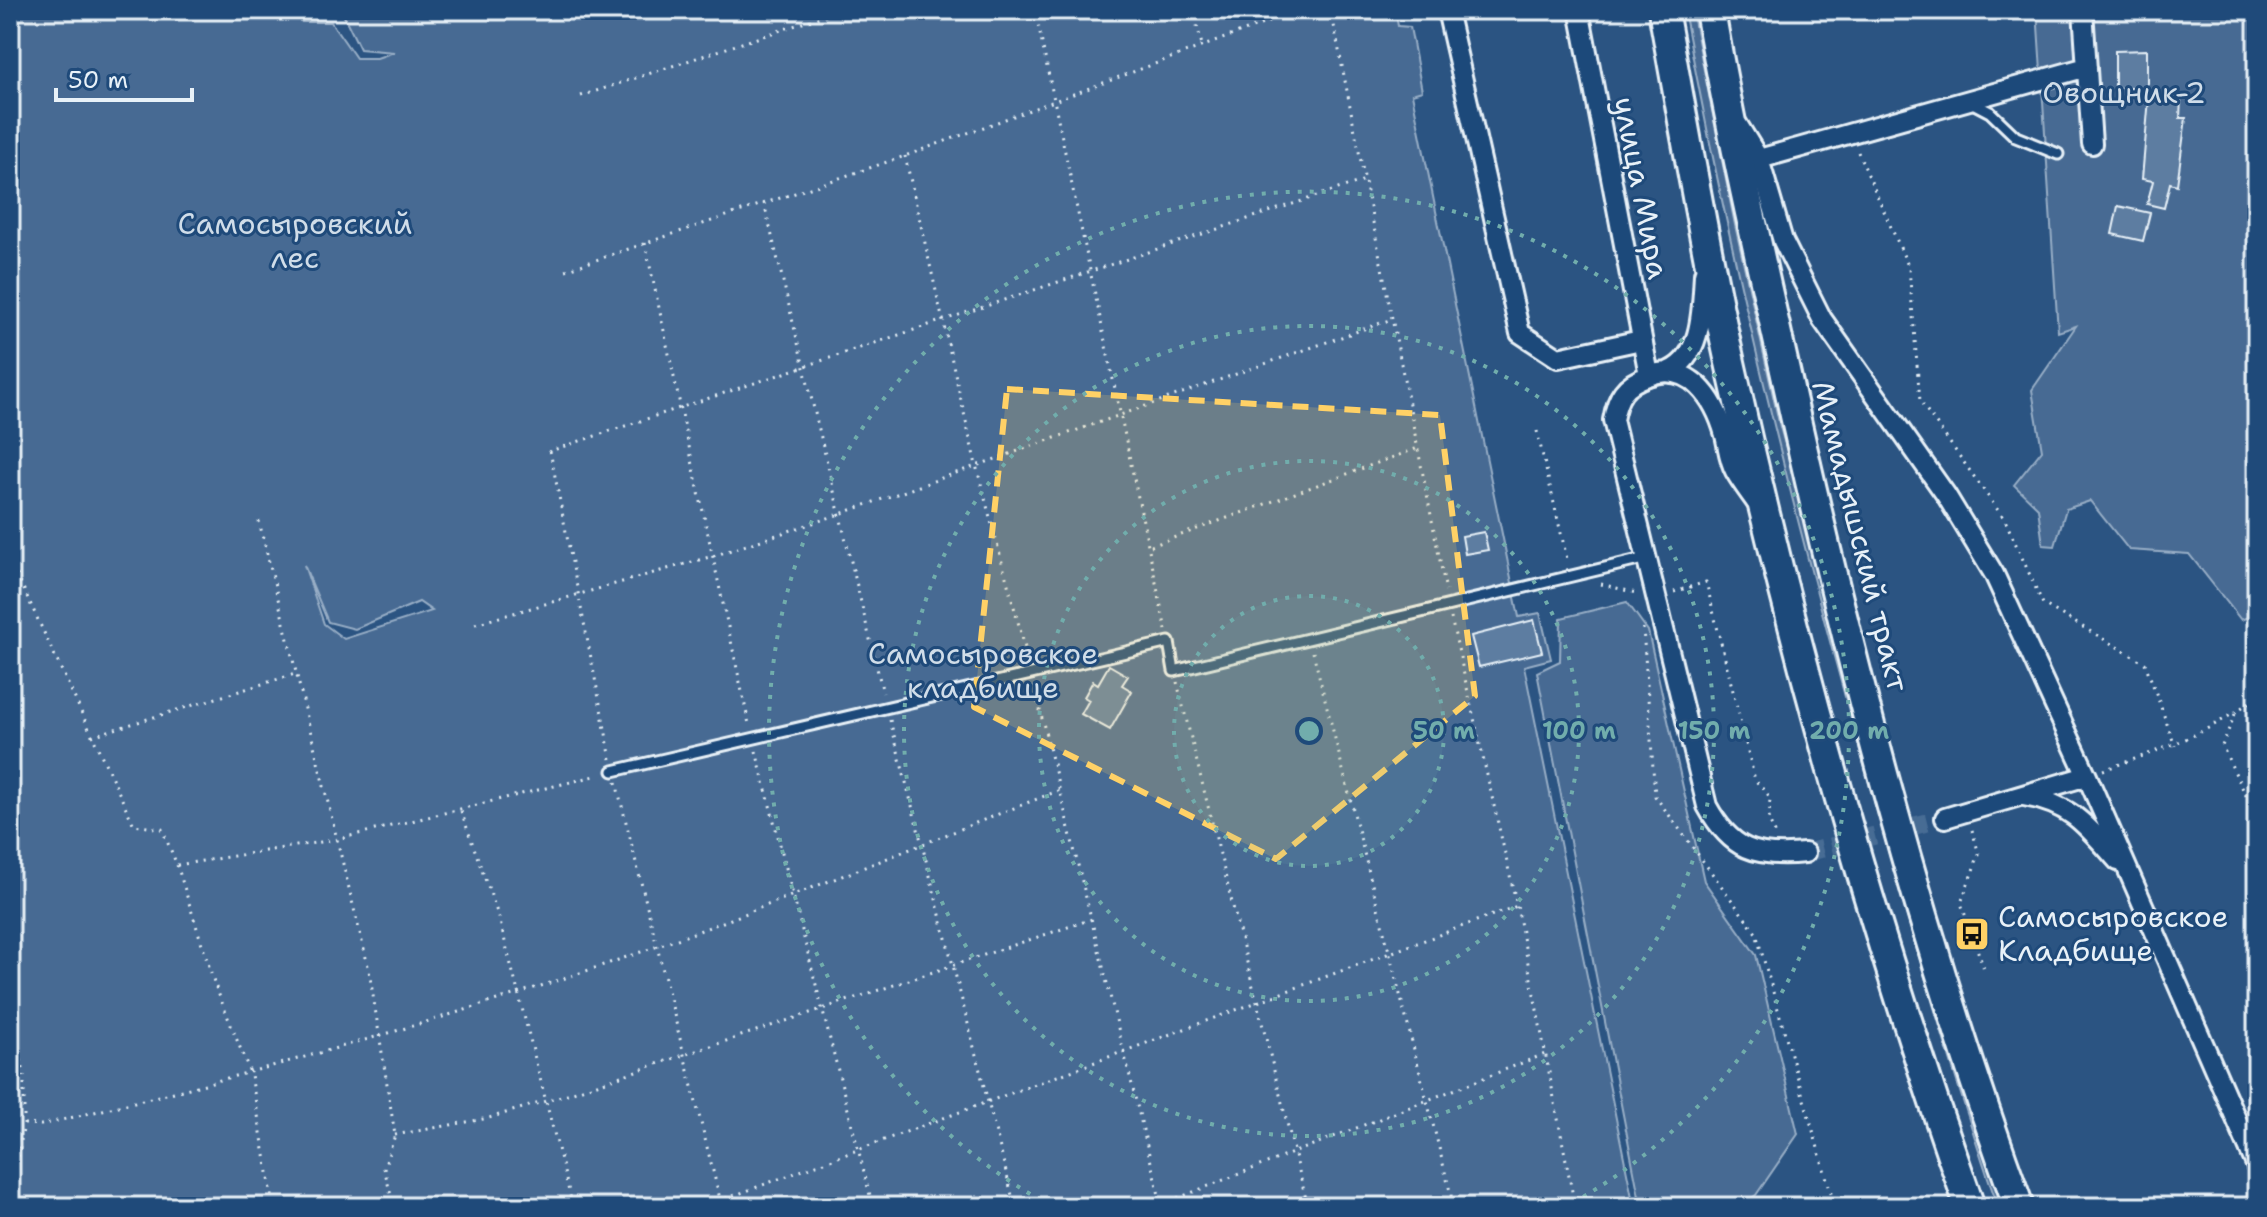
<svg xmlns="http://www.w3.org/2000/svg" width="2267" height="1217" viewBox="0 0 2267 1217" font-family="'Shantell Sans',sans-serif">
	<rect width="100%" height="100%" fill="#2b5482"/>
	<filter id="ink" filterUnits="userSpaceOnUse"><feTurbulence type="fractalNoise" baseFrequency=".0125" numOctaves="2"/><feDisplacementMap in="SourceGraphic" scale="16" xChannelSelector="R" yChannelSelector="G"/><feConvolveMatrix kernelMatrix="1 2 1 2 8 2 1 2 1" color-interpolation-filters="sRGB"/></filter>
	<g filter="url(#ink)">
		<path fill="#476b93" stroke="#98aec6" stroke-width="2" fill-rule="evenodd" d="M10,10H305L302,22H331L356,58H377L394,52L360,49L341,10H1395L1398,26L1410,27L1422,91L1412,94L1519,617L1540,613L1551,659L1524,666L1634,1207H10ZM304,565L328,622L355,629L419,602L432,611L344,639L324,624Z
			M1684,10H1692L1735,225L1780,427L2007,1207H1998C1947,1058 1903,906 1861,754C1792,509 1730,261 1684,10Z
			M2037,10H2257V613L2241,620L2189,554L2129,550L2090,501L2066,509L2055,546L2043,545L2038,508L2014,485L2042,450L2032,390L2076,326L2058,332Z
			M1627,602L1648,631L1704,881L1756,955L1798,1134L1756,1195L1739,1207H1641L1537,672L1560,661L1561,618Z"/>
		<path fill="#5d7da1" stroke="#e8f1f8" stroke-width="2" d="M2147,50V88H2115V51Z
			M2149,98H2181L2180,118H2186L2177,185L2170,183L2164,208L2147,204L2153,181L2142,179Z
			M2118,206L2150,213L2143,241L2112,234Z
			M1484,532L1488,550L1465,554L1462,536Z
			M1534,620L1542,652L1479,667L1471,636Z
			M1109,665L1128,676L1122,685L1132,691L1110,730L1081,714L1089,700L1084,697L1093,681L1098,684Z"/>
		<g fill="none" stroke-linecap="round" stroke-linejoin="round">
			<path stroke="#476c94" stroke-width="18" stroke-dasharray="18 9" stroke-linecap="butt" d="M1805,853L1945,818"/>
			<g stroke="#e8f1f8" stroke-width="15">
				<path id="service" d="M1969,101L1990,112L2016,137L2058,154
					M613,771L1169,642L1174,671L1647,558"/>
			</g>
			<g stroke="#e8f1f8" stroke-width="24">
				<path id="minor" d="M1447,10L1520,333L1558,358L1641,340
					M1579,10L1649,375
					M2083,10L2092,144
					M1738,125L1759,159L1783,241L1822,319L1946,495L1994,574L2087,776L2257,1167
					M1759,159L2087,67
					M1669,371C1703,357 1702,305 1704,274
					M1756,502C1749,492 1741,482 1735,471C1729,460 1728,447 1725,435C1715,399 1690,360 1648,376C1624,384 1617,397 1613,420L1707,806C1731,850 1755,858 1805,853
					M2024,796C2072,804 2087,826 2118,861
					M1945,818L2087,776"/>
			</g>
			<g stroke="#e8f1f8" stroke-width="34">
				<path id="primary" d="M1663,10C1684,126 1704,243 1729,358C1792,645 1872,930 1970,1207
					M1710,10C1731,133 1759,254 1786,375C1848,656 1920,936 2019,1207"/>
			</g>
			<path stroke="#e8f1f8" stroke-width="3" stroke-dasharray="2 6" stroke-linecap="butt" d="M1035,10L1166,630
				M1193,10L1202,45
				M1331,10L1446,591
				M581,96L842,10
				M1858,152L1909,268L1920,401L2005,520L2043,604L2145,663L2175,746
				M905,156L976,465L1028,659
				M764,203L883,693
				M645,243L749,724
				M566,270L905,156L1301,10
				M1537,431L1568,563
				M259,521L369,970L395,1135L384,1168L394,1207
				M1151,546L1418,448
				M10,560L134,825L162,829L177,865L215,985L251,1075L274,1207
				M1601,584L1636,593
				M1674,592L1706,582L1755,780L1770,797L1769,821L1776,835
				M1451,618L1517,906L1575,1207
				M475,624L713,556L837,515L1392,319
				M1643,628L1655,796L1756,933L1835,1207
				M1313,652L1454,1207
				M1177,682L1308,1207
				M1034,686L1162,1207
				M2235,714L2222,746L2257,818
				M890,720L1015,1207
				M92,736L295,674
				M756,751L873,1207
				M611,759L550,451L1365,180
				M2103,770C2158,751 2212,733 2257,696
				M616,782L722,1207
				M461,811L499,918L573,1207
				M1972,830L1979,854L1961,903L1984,969
				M177,865L334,840L599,775
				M10,1021L24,1072V1124L10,1202
				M24,1124L41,1125C249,1075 456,1018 658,946C793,897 926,842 1060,790
				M395,1135L489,1118L546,1101L1092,919
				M703,1207L1517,906
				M1155,1207L1545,1054"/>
			<use href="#service" stroke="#1f4a7a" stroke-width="9"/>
			<use href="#minor" stroke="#1f4a7a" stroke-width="18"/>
			<use href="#primary" stroke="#1f4a7a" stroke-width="28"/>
		</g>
	</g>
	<path fill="#ffd166" fill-opacity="0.2" stroke="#ffd166" stroke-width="6" stroke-dasharray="16 10" stroke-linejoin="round" d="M1007,389L1440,415L1475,696L1276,859L974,707Z"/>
	<circle cx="1309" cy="731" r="135" fill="#71adac" fill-opacity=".12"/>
	<g fill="none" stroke="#71adac" stroke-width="4" stroke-dasharray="4 8">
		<circle cx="1309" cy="731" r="135"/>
		<circle cx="1309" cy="731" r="270"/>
		<circle cx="1309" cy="731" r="405"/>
		<path d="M1051 1206A540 540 0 1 1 1567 1206"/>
	</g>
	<defs>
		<g id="bus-square" transform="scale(1.8)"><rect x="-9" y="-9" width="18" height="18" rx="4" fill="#ffd166" stroke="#1f4a7a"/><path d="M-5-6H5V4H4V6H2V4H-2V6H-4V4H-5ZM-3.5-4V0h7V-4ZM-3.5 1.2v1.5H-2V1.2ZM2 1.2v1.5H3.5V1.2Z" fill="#111"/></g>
	</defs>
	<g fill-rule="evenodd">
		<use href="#bus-square" x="1972" y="934"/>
	</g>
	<g text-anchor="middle" stroke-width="6" stroke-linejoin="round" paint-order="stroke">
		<g font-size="30" fill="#d0dde9" stroke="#1f4a7a">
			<text x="2124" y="103">Овощник-2</text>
			<text x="295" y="234">Самосыровский<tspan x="295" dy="34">лес</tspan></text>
			<text x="983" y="664">Самосыровское<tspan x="983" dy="34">кладбище</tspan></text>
		</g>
		<g font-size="30" fill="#e8f1f8" stroke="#1f4a7a">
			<text transform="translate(1641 188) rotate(79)" y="10">улица Мира</text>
			<text transform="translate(1860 536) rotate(76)" y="10">Мамадышский тракт</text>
		</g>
		<g font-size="30" fill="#e8f1f8" stroke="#1f4a7a" text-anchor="start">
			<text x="1998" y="927">Самосыровское<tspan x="1998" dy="34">Кладбище</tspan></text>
		</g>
	</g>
	<circle cx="1309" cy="731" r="12" fill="#71adac" stroke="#1f4a7a" stroke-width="4"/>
	<g font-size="24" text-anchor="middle" font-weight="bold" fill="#71adac" stroke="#1f4a7a" stroke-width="6" stroke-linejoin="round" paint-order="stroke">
		<text x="1444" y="739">50 m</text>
		<text x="1579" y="739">100 m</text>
		<text x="1714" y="739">150 m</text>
		<text x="1849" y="739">200 m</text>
	</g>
	<rect width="2267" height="1217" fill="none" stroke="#1f4a7a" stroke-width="40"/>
	<rect x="20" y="20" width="2227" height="1177" fill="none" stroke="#e8f1f8" stroke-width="3" filter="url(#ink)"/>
	<path d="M56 88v12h136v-12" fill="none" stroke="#e8f1f8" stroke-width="4"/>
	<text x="68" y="88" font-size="24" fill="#e8f1f8" stroke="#1f4a7a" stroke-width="6" paint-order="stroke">50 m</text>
</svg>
